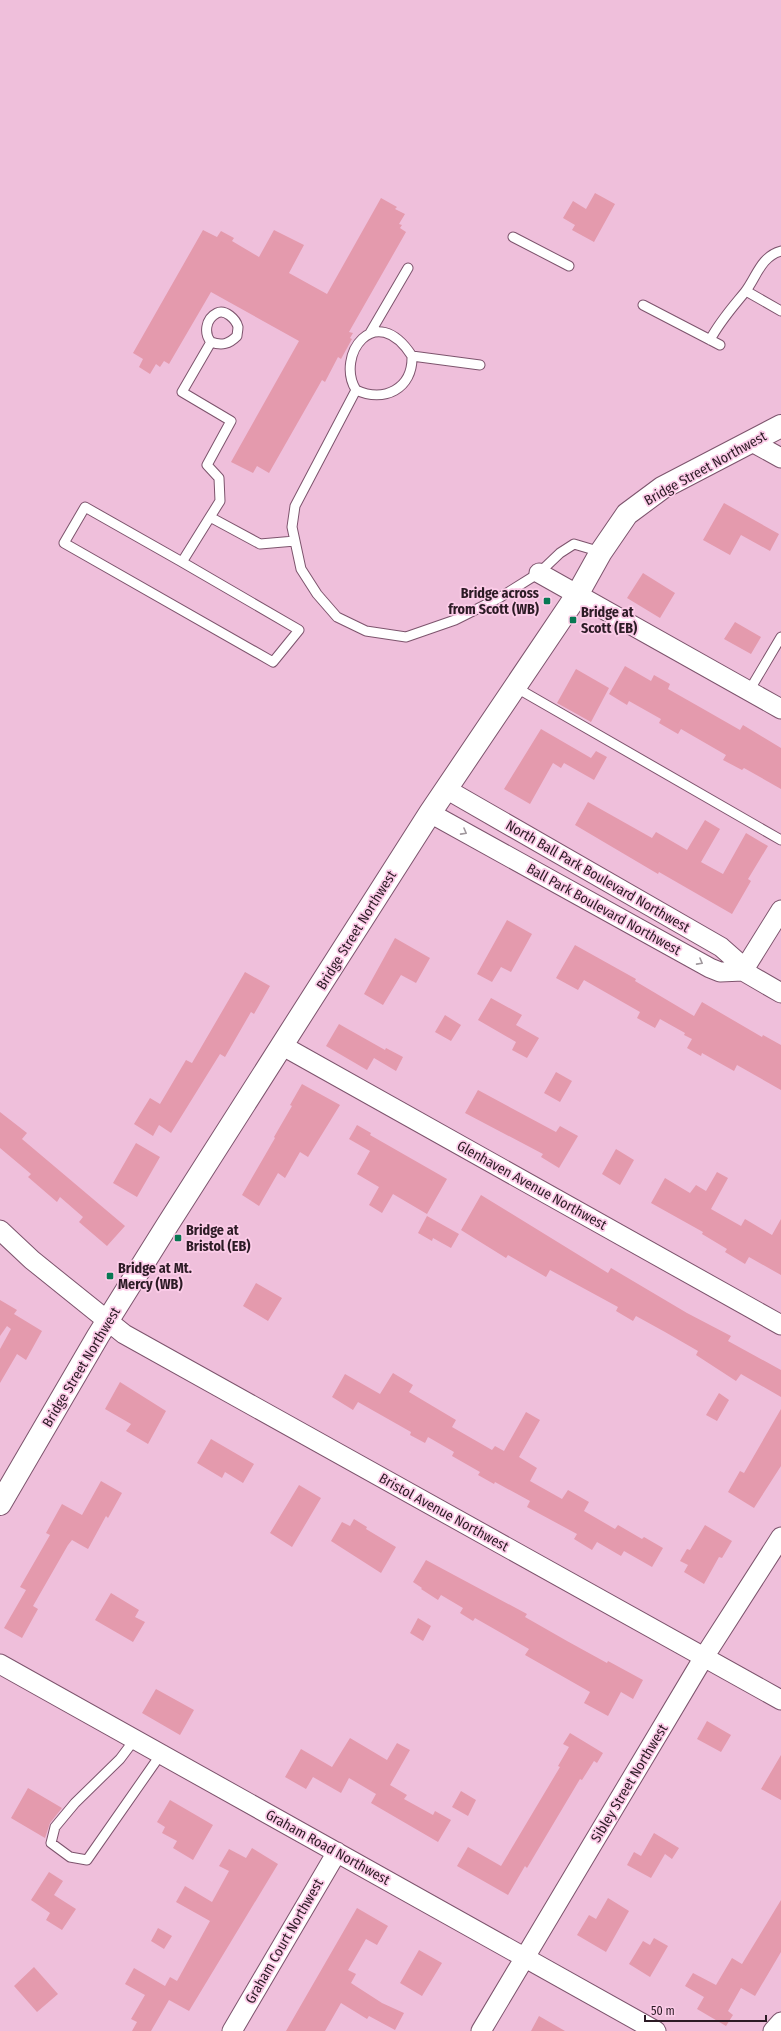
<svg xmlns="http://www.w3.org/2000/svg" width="781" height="2031" viewBox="0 0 781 2031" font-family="'Fira Sans Condensed',sans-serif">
	<rect width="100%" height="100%" fill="#efbfdb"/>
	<path fill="#e49aad" d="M595,193L615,204L594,242L572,230L575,225L563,218L573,201L586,209Z
		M381,198L397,207L395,209L405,214L399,224L402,225L400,228L406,232L349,332L353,333L350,338L352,339L341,359L338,357L325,382L322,380L269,473L257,466L253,473L231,462L299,341L211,292L169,364L164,361L160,367L156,364L150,374L139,367L143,359L133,353L203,230L217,237L221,231L234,238L232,241L259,257L274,230L304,245L289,273L327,294Z
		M724,503L779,534L770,551L741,535L730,555L703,540Z
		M643,573L675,593L660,618L627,598Z
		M735,622L761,637L751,654L724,639Z
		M625,666L651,681L654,675L670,684L668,689L705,710L740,730L743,725L781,748V789L744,768L742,770L723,760L726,755L681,729L678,734L659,723L661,719L629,701L627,705L609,694Z
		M576,669L609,688L591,722L557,703Z
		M541,729L591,758L596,751L607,757L594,780L564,763L561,768L553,763L530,804L504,789Z
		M588,802L652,838L656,832L687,850L705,820L720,829L701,862L723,874L746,833L768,846L748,879L751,881L732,914L659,872L658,874L575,825Z
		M507,920L532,934L511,972L501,967L492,982L477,974Z
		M395,938L430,958L416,983L401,975L383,1005L364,994Z
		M575,945L636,979L635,981L694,1016L702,1002L762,1037L763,1035L781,1045V1090L737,1065L734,1071L702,1053L701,1056L687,1048L692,1039L684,1035L685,1033L660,1019L655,1028L637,1018L640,1012L584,980L578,990L556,978Z
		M245,972L270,986L254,1014L251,1012L225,1057L220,1054L171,1133L159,1125L153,1136L134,1124L150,1098L160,1104L186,1060L192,1063Z
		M491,998L522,1015L516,1025L539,1038L527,1058L512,1050L516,1042L478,1020Z
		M445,1015L461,1025L451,1041L435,1032Z
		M339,1024L385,1050L386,1048L403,1057L396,1071L374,1058L367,1070L326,1046Z
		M556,1072L572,1081L560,1102L544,1093Z
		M302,1084L340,1105L308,1157L300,1152L285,1178L278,1173L259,1206L242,1195L275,1138L274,1137L292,1106L290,1105Z
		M478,1090L556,1132L560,1126L578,1136L559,1168L541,1157L543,1154L465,1113Z
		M0,1112L27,1133L22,1139L125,1226L107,1246L79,1222L83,1217L60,1197L57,1202L28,1177L31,1174L0,1148Z
		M357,1125L371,1133L370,1135L447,1179L427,1214L393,1194L382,1213L369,1205L379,1187L357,1174L370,1151L349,1139Z
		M136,1143L160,1157L137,1197L113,1183Z
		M616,1149L634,1160L620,1185L602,1174Z
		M717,1172L728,1178L711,1209L741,1226L745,1219L772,1235L781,1219V1275L749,1257L745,1264L725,1252L727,1249L702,1234L703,1232L651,1203L665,1178L690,1193L696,1185L706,1191Z
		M481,1195L608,1273L611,1268L687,1313L731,1336L728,1341L781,1370V1397L741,1374L736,1381L696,1355L698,1351L665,1332L636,1316L633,1321L616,1311L618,1307L550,1270L546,1277L508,1255L506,1258L461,1230Z
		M427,1216L459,1234L451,1248L433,1238L432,1241L418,1233Z
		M256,1283L282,1298L268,1321L243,1306Z
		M0,1300L17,1310L14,1314L42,1331L26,1360L17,1354L0,1383V1349L11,1329L7,1326L0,1336Z
		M393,1373L413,1385L409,1392L456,1420L452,1427L492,1450L495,1446L504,1451L526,1412L540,1420L519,1457L537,1468L530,1481L562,1499L568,1490L589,1502L584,1511L615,1529L618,1525L642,1539L644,1537L663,1548L652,1567L624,1551L621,1556L597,1542L592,1550L574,1539L577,1534L527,1507L530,1501L495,1482L494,1484L478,1475L480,1472L452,1456L454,1452L428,1437L425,1443L410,1435L411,1432L358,1402L353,1410L332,1397L345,1374L380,1394Z
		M120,1382L166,1411L148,1444L126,1431L131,1424L105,1409Z
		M719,1393L729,1400L717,1421L706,1415Z
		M781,1409V1466L754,1508L728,1492L740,1471L744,1473Z
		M211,1439L254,1464L243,1483L225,1472L222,1478L197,1463Z
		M101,1481L122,1493L108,1518L106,1516L88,1549L72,1540L68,1545L33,1606L38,1609L22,1638L4,1628L26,1590L20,1587L50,1535L46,1533L62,1504L82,1515Z
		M299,1485L321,1498L292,1547L270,1533Z
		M354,1519L367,1527L366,1529L396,1547L381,1573L331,1541L342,1522L350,1526Z
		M705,1525L732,1541L722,1558L719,1557L704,1584L684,1572L688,1565L680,1561L687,1549L690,1550Z
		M426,1560L527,1614L525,1617L567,1641L607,1663L608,1661L643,1680L633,1699L621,1692L608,1716L584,1703L590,1692L525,1655L529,1649L475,1618L473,1621L460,1613L463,1608L441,1595L438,1600L421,1589L422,1588L413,1582Z
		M111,1593L139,1610L135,1617L145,1622L133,1642L95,1620Z
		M418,1618L431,1626L423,1641L410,1633Z
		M156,1689L194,1710L180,1735L142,1713Z
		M707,1721L731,1735L721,1752L697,1739Z
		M570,1733L603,1753L597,1763L594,1761L582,1780L580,1779L527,1868L525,1866L508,1895L457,1866L468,1847L501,1866L560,1767L558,1766L569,1747L563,1744Z
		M350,1738L387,1760L397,1743L410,1750L390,1785L407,1795L404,1799L433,1815L435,1811L451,1820L438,1842L371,1803L376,1794L349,1778L341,1793L313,1777L306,1789L285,1777L301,1749L332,1767Z
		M781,1755V1800L761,1789Z
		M28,1788L62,1808L50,1823L45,1838L11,1818Z
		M461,1791L476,1800L468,1816L452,1807Z
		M170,1800L213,1825L193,1860L173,1848L177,1841L162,1833L165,1827L157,1822Z
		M654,1833L679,1848L672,1859L665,1854L651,1878L627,1865L634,1852L641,1856Z
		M252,1848L278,1864L189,2011L169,2000L151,2031H132L137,2022L131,2019L145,1995L125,1984L134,1968L165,1986L170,1977L177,1981L210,1921L176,1902L185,1886L212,1902L229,1871L219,1866L229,1849L246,1858Z
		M49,1872L63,1881L54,1895L76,1909L62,1930L46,1920L50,1913L31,1900Z
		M608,1898L629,1911L606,1952L577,1935L589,1915L596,1919Z
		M781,1900V1952L755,1996L741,1988L728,2011L733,2015L726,2026L697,2009L704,1997L685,1986L693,1973L716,1985L732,1958L742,1964Z
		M357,1908L388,1926L377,1945L366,1939L348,1970L356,1974L351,1983L382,2003L404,2013L395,2030L369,2016L367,2019L341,2003L325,2031H286Z
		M158,1928L172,1936L164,1949L151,1941Z
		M654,1938L668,1946L650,1977L629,1964L643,1941L650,1945Z
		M419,1950L442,1963L422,1996L400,1983Z
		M34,1967L58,1994L37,2012L14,1986Z
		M539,2016L565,2031H531Z"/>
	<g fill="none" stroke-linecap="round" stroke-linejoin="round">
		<g stroke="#7d546d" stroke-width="11">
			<path id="lane" d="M513,237L569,266
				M746,291L781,311
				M643,305L720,345
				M370,333L408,268
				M710,340C720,321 732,308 745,292C756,278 761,256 781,251
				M211,342C222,346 229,344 237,336C237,334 238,330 238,327C236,319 225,309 217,313C205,319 204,334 211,342L182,392L231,421L207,465L219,478L220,501L210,517L260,544L295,541
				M412,356L480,365
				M356,390C384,403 413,389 412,356C375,299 335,356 356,390L295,506L292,527L301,569L317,594L337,617L366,631L406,637L455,620L499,598L539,573L560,553L574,544L601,552
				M182,562L299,630L273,662L64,543L85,507L182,562L210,517
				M515,687L781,840
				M749,691L781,637
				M135,1739L120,1759L75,1803L55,1827L51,1843L70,1857L87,1860L161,1754"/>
		</g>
		<g stroke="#7d546d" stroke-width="21">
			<path id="street" d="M752,442L781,458
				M539,573L781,709
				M446,789L721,947L738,962L743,971
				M430,813L710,968L720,972L743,971L781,993
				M743,971L781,910
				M283,1046L781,1325
				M0,1230L32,1260L124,1334L781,1700
				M0,1664L656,2031
				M232,2031L337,1852
				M481,2031L704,1657L781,1537
				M773,2031L781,2022"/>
		</g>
		<g stroke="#7d546d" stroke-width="24">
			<path id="secondary" d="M0,1504L98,1336L168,1224L430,813L577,595L601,552L627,514L662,488L781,426"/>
		</g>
		<use href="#lane" stroke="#fff" stroke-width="9"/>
		<use href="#street" stroke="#fff" stroke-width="19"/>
		<use href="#secondary" stroke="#fff" stroke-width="22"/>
	</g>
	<defs><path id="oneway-chevron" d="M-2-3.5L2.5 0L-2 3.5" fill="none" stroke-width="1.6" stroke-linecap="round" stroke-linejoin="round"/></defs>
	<g stroke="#a0989d">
		<use href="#oneway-chevron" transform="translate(464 832) rotate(29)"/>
		<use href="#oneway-chevron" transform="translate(700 962) rotate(29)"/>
	</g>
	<g fill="#077853" stroke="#fccce8" stroke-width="1.5">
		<rect x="543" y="597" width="8" height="8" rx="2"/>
		<rect x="569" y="616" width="8" height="8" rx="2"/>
		<rect x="174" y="1234" width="8" height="8" rx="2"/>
		<rect x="106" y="1272" width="8" height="8" rx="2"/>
	</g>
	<g text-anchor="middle" stroke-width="3.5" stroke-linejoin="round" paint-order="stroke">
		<g font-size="14" fill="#2c1b25" stroke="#fccce8">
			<text transform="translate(705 468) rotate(-29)" y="5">Bridge Street Northwest</text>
			<text transform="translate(598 876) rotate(30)" y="5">North Ball Park Boulevard Northwest</text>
			<text transform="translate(604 909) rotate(29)" y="5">Ball Park Boulevard Northwest</text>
			<text transform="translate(356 930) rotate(-58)" y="5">Bridge Street Northwest</text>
			<text transform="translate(532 1185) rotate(29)" y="5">Glenhaven Avenue Northwest</text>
			<text transform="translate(81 1367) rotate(-59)" y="5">Bridge Street Northwest</text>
			<text transform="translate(444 1512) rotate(29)" y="5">Bristol Avenue Northwest</text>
			<text transform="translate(629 1783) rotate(-59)" y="5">Sibley Street Northwest</text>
			<text transform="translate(328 1847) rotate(29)" y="5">Graham Road Northwest</text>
			<text transform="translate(284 1941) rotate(-60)" y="5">Graham Court Northwest</text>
		</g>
		<g font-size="14" font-weight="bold" fill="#2c1b25" stroke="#fccce8" text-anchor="start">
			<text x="539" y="598" text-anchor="end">Bridge across<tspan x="539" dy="16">from Scott (WB)</tspan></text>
			<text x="581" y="617">Bridge at<tspan x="581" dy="16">Scott (EB)</tspan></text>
			<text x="186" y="1235">Bridge at<tspan x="186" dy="16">Bristol (EB)</tspan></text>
			<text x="118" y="1273">Bridge at Mt.<tspan x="118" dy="16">Mercy (WB)</tspan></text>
		</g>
	</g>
	<path d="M645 2015v6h121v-6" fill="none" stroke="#2c1b25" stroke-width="2"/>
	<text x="651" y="2015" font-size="12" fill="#2c1b25" stroke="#fccce8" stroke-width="3" paint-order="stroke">50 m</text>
</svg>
